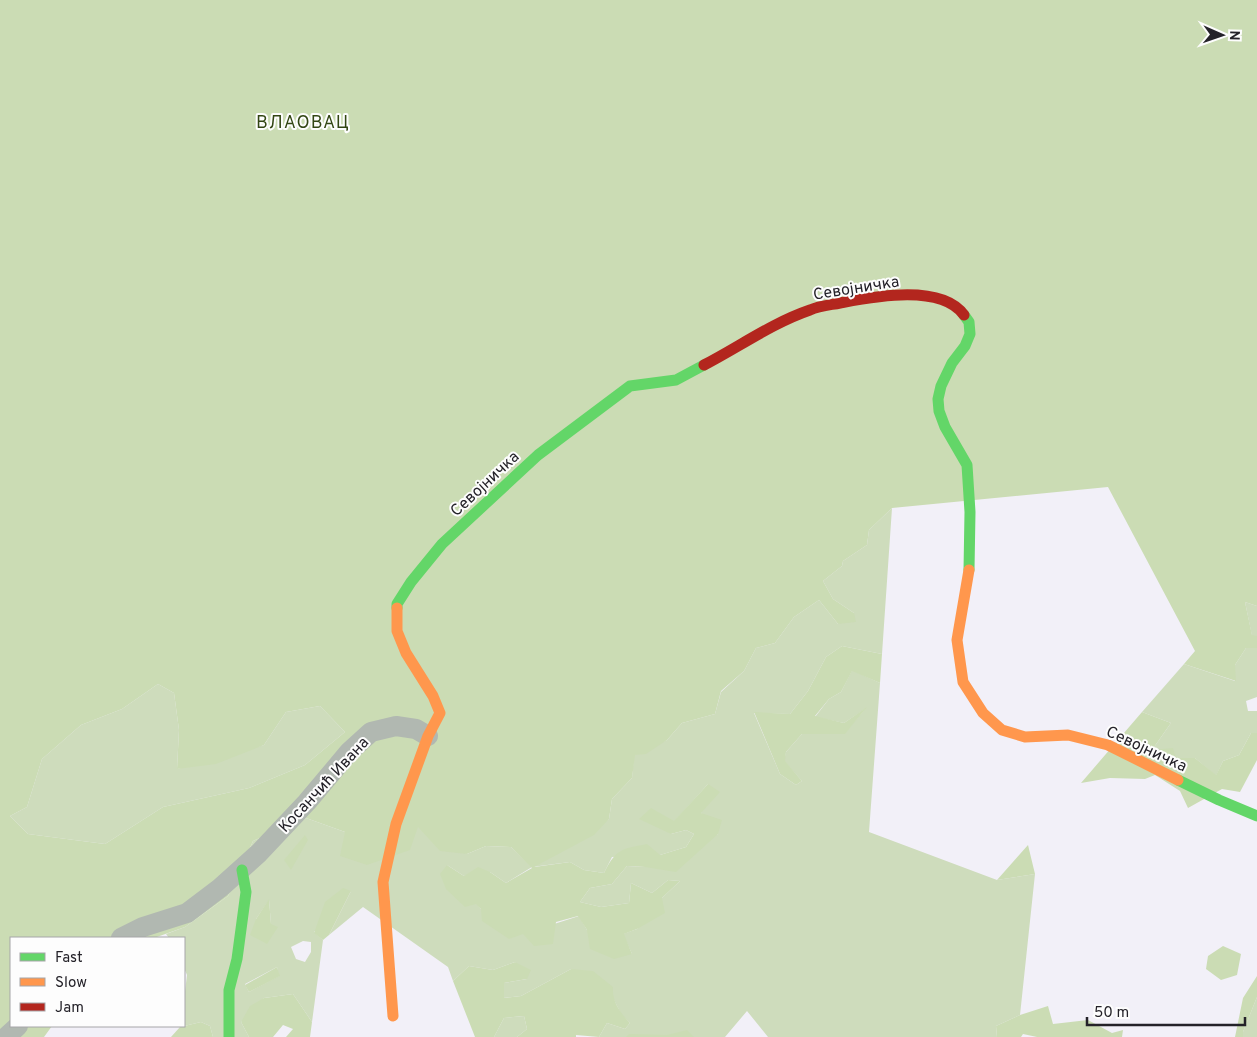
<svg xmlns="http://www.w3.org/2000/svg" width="1257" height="1037" viewBox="0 0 1257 1037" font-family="Overpass,sans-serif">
	<rect width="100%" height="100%" fill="#f2f0f8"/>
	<path fill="#cedcbc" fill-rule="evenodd" d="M892,508L882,654L842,646L826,657L808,691L790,714L754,713L780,774L796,785L802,781L784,761L786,752L802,734H844L865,709L844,723L815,717L829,699L841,692L852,670L880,683L869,832L997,880L1035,874L1020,1015L996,1026L997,1037H768L747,1011L725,1037H599L607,1023L625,1029L630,1023L621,1014L612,996L571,969L521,996L503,998L504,983L527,979L515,962L493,970L469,966L453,981L448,967L363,907L329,935L351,891L314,932L323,940L312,1022L293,994L264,998L241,1022L249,1037H213L210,1026L201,1022L180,1027L184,1026V999L187,975L184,968V938H169L166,934L185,927L228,896L253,841L306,818L345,832L418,826L467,854L486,846L511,847L532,867L556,854L609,819L612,799L632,778L634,755L667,740L682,723L715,714L721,692L744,671L756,648L775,643L794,617L819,600L838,624L854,613L833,599L823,581L842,566L843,561L867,545L869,530ZM708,784L701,813L718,834L645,867L627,866L612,884L590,888L580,902L601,907L629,903L631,883L652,893L668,880L680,881L662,898L637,929L623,934L632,954L587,930L579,916L523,934L481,909L447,865L464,876L490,872L506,883L532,867L570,862L584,870L604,873L612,857L660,855L686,847L694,834L686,830L671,834L674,822ZM269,900L271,924L256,919ZM303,941L311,942V952L305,962L296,959L291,947ZM277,967L279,976L249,992L245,984Z
		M1245,602L1257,606V636H1252Z
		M1246,648H1257V697L1246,701L1248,711H1257V733H1251L1239,755L1223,761L1216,776L1195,758H1176L1152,750L1171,723L1142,712L1184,664L1235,681V665Z
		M158,684L174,693L179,730L177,769L264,745L286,712L320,706L345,732L305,765L249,788L163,807L105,844L28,834L10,816L27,807L42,759L81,725L122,709Z
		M1257,997V1037H1243V1032Z
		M524,1016L527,1029L517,1037H494L504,1018Z"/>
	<path fill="#cbdcb4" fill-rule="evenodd" d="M0,0H1257V606L1245,602L1252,635L1257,636V648H1246L1235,665L1236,681L1184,664L1195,651L1108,487L892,508L869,530L867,545L843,561L842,566L823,581L833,599L854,613L856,622L838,624L819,600L794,617L775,643L756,648L744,671L721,691L715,714L682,723L667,740L646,754L635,755L632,778L612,799L609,819L594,835L534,867L570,862L584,870L604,873C616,849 621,849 647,844L660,855L686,847L694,834L686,830L671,834L639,819L651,808L674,821L708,784L720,792L701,813L722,820L718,834L676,872L645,867L627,866L612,884L590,888L580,902L601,907L629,903L631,883L652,893L668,880L680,881L662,898L665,913L637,929L624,934L632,954L614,959L590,949L587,930L578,916L556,922L553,944L534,946L523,934L509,939L482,921L481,909L476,904L465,907L446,889L440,874L447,865L464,876L478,867L490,872L506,883L532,868L511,847L486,846L467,854L440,851L418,827L410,850L367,865L340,856L345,832L306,818L253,841L228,896L185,927L154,938H11V1026H52L44,1037H0ZM158,684L174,693L179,730L177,769L216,764L264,745L286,712L320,706L345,732L305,765L249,788L163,807L105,844L28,834L10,816L27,807L42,759L81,725L122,709Z
		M842,646L882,654L880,683L852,671L841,692L829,699L815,716L844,723L867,707L845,734H802L786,752L785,761L802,781L796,785L780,774L754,712L790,714L808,691L826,657Z
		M1142,712L1171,723L1152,750L1173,748L1176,758H1195L1216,775L1223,761L1239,755L1251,733H1257V760L1240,792L1222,789L1188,808L1180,791L1155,775L1145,779L1110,778L1081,783Z
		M305,835L308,840L291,870L284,860Z
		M1028,845L1035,874L997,880Z
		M343,888L351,891L329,935L323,940L314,933L325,902Z
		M269,899L271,924L278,927L267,944L250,935L256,919Z
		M1223,946L1241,954L1237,975L1221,980L1206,969L1208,956Z
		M515,962L531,970L527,979L504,983V998L521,996L571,969L593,971L613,987C612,1002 620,1012 630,1023L625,1029L607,1023L599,1037L576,1035V1037H517L527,1029L524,1016L504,1018L494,1037H475L453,981L469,966L493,970Z
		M277,967L280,976L249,992L245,985Z
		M1257,976V997L1243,1032V1037H1235L1243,998Z
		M293,994L312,1022L310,1037H286L293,1029L283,1025L273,1037H249L241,1022L250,1006L264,998Z
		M1048,1006L1053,1024L1088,1020L1112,1033L1123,1030L1122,1037H1037L1023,1034L1021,1037H997L996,1026L1020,1015Z
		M201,1022L210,1026L213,1037H171L180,1027Z
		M687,1030L694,1037H626L629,1034L667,1035Z"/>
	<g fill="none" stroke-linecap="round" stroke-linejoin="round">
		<path stroke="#b1b8b1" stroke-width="20" d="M121,938L143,927L187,913L220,888L259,853L307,802L349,752L371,732L396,726L416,729L428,736
			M6,1037L18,1026"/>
		<path stroke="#63d668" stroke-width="11" d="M964,315L969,322L970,334L965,346L952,363L941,386L938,399L939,411L945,427L967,465L970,512L969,570
			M397,608V604L411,582L442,544L538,455L630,386L676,380L704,365
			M1178,780L1219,800L1257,816
			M229,1037V990L237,959L246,892L242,870"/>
		<path stroke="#ff974d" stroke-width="11" d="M969,570L957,640L963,682L983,713L1002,730L1025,737L1068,735L1108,745L1178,780
			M393,1016L383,882L396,824L428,736L440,713L433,696L406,653L397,631V608"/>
		<path stroke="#b3261e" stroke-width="11" d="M704,365C739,347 772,323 810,310C819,306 830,305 840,303C872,297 941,283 964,315"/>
	</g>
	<g text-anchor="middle" stroke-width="4" stroke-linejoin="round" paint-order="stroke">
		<g font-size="16" fill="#242229" stroke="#fdfdfd">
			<text transform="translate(856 287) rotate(-9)" y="6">Севојничка</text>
			<text transform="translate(484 483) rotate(-43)" y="6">Севојничка</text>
			<text transform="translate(1147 748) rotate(25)" y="6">Севојничка</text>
			<text transform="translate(323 784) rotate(-47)" y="6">Косанчић Ивана</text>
		</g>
		<g font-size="18" letter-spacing="1" fill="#324613" stroke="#fdfdfd">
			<text x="303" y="128">ВЛАОВАЦ</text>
		</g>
	</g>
	<rect x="10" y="937" width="175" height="90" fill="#fdfdfd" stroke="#a6a5a8"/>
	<rect x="20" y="953" width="25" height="8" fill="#63d668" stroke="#a6a5a8"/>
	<text x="55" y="962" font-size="15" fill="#242229">Fast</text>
	<rect x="20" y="978" width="25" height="8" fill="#ff974d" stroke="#a6a5a8"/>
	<text x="55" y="987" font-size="15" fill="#242229">Slow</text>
	<rect x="20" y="1003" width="25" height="8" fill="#b3261e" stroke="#a6a5a8"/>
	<text x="55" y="1012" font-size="15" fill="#242229">Jam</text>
	<g transform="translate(1222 35) rotate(92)" stroke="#fdfdfd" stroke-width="4" paint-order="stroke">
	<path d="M0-4L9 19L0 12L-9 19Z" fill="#242229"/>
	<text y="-8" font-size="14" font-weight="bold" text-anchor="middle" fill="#242229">N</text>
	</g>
	<path d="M1087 1017v8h158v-8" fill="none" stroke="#242229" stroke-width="2.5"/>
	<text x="1094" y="1017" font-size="15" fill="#242229" stroke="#fdfdfd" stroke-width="4" paint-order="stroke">50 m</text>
</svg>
